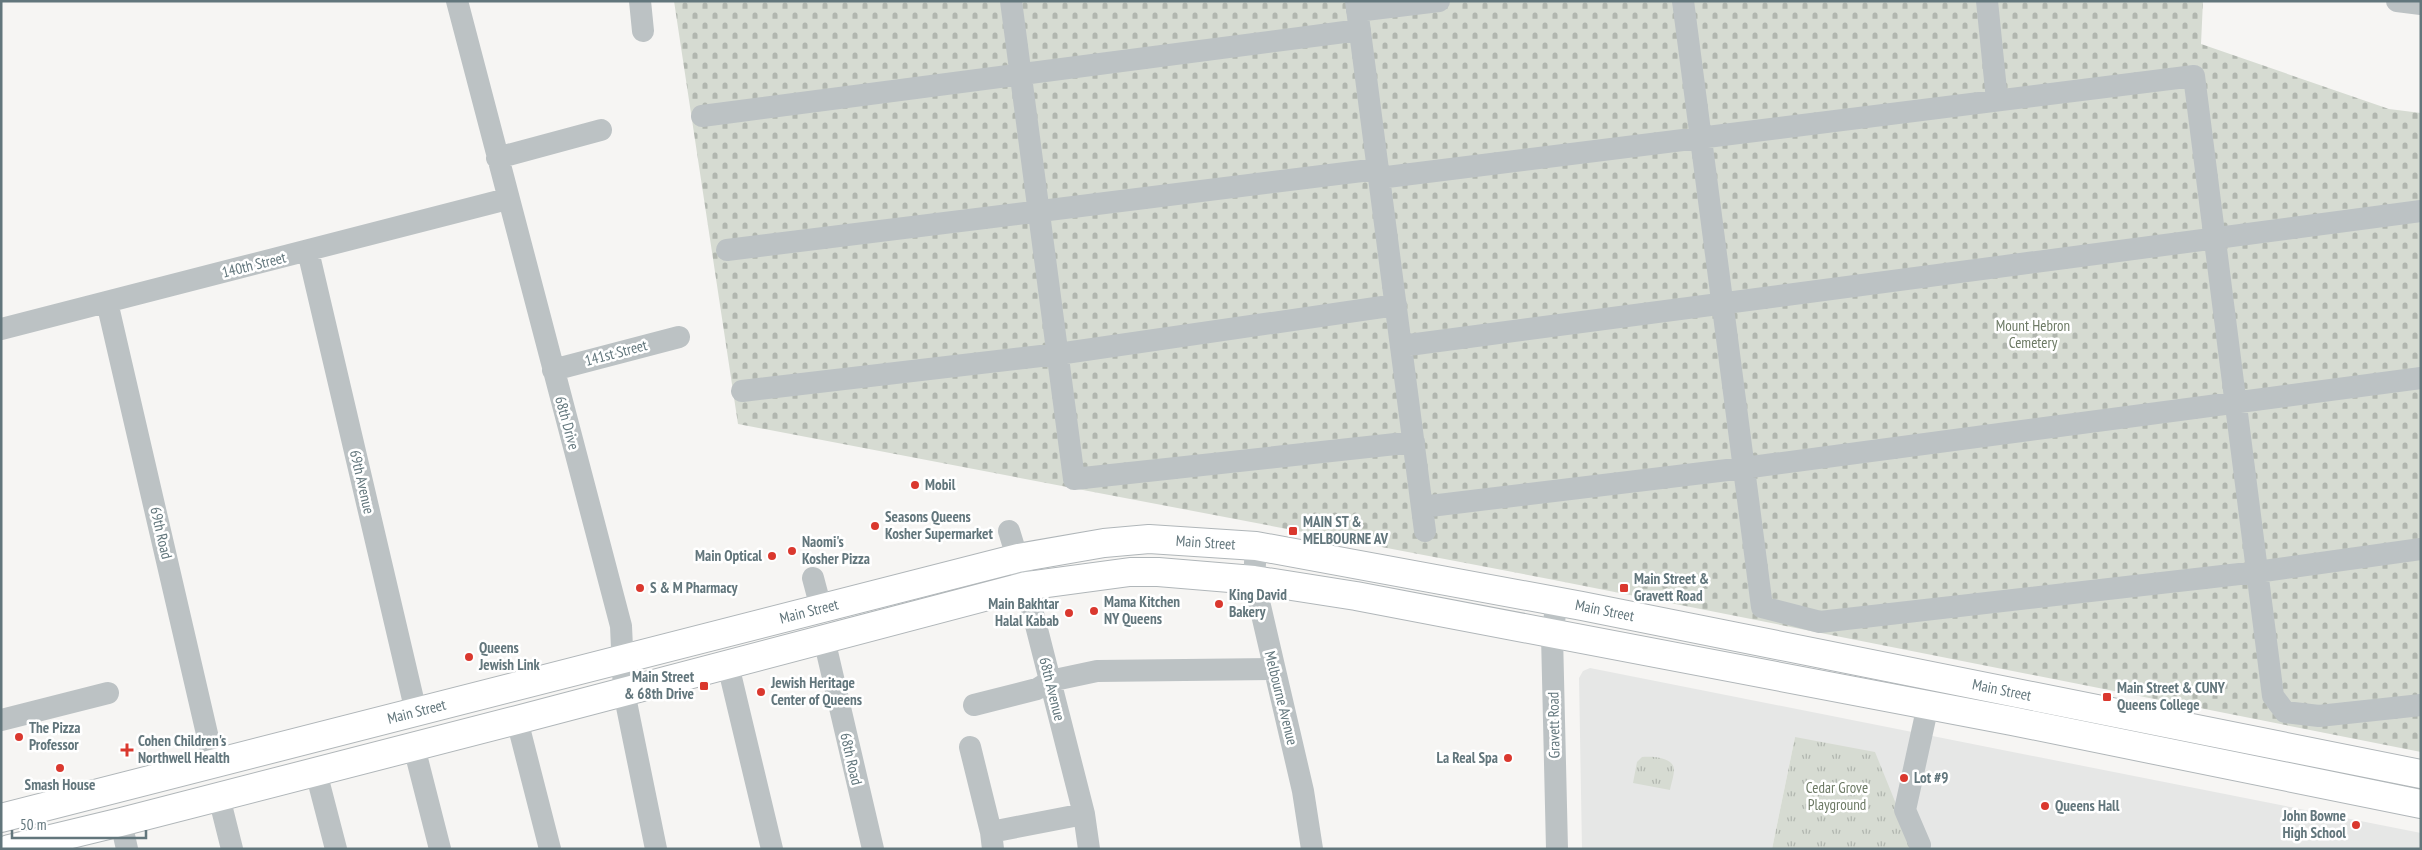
<svg xmlns="http://www.w3.org/2000/svg" width="2422" height="850" viewBox="0 0 2422 850" font-family="'PT Sans Narrow',sans-serif">
	<defs>
		<pattern id="cemetery-stones" width="16" height="16" patternUnits="userSpaceOnUse" patternTransform="scale(1.25)"><rect width="16" height="16" fill="#d6dbd2"/><path d="M2 7V4a2 2 0 0 1 4 0v3zM10 15v-3a2 2 0 0 1 4 0v3z" fill="#b1b6af"/></pattern>
		<pattern id="park-tufts" width="24" height="20" patternUnits="userSpaceOnUse" patternTransform="scale(1.25)"><rect width="24" height="20" fill="#d6dbd2"/><path d="M3 7l-1-3M5 7V3M7 7l1-3M15 17l-1-3M17 17v-4M19 17l1-3" fill="none" stroke="#b1b6af"/></pattern>
	</defs>
	<rect width="100%" height="100%" fill="#f6f5f3"/>
	<path fill="#e6e7e6" d="M1590,668L2421,833V849H1909L1795,737L1772,849H1582L1579,678L1583,671Z"/>
	<path fill="url(#cemetery-stones)" d="M674,1H2203L2201,44L2389,109L2421,113V752L1549,579L738,424Z"/>
	<path fill="url(#park-tufts)" d="M1795,737L1875,752L1911,841L1909,849H1772Z
		M1642,757C1651,756 1673,757 1674,769C1674,776 1671,784 1670,790L1633,783L1637,762Z"/>
	<g fill="none" stroke-linecap="round" stroke-linejoin="round">
		<g stroke="#b0b6b9" stroke-width="30">
			<g id="major">
				<path id="s1" d="M1,818L1018,558L1104,543L1149,539L1256,546L1582,606L2421,774"/>
				<path d="M9,849L121,822L517,720L1026,586L1130,572H1158L1254,580L1356,596L2012,721L2421,804"/>
			</g>
		</g>
		<path stroke="#bcc2c4" stroke-width="22" d="M457,1L621,626L624,692L656,849
			M640,1L643,31
			M1011,1L1074,479L1414,442
			M1356,1L1425,531
			M1683,1L1762,607L1820,622L2257,572L2421,549
			M1987,1L1997,100
			M2397,1L2421,4
			M1357,11L1439,1
			M702,116L1360,30
			M497,158L601,130
			M1379,178L2194,76L2273,696L2285,712L2319,716L2421,705
			M727,250L1378,169
			M308,251L416,712
			M107,302L214,764
			M1,329L507,199
			M1401,346L2421,211
			M553,370L679,337
			M742,391L1058,354L1396,305
			M1422,507L1744,468L2421,378
			M1009,531L1026,586L1084,814L1089,849
			M1256,546L1254,580L1303,791L1312,849
			M813,578L821,608
			M824,639L873,849
			M728,665L772,849
			M974,705L1037,689L1050,681L1097,671L1274,669
			M1,720L108,693
			M517,720L550,849
			M414,747L440,849
			M970,747L991,832
			M316,772L336,849
			M219,797L232,849
			M121,822L127,849
			M1920,845L1905,810L1928,705
			M993,849L991,832L1084,814
			M1557,849L1552,635L1557,601"/>
		<use href="#major" stroke="#fff" stroke-width="28"/>
	</g>
	<g fill="#da382e" stroke="#fff" stroke-width="2">
		<circle cx="915" cy="485" r="5"/>
		<circle cx="875" cy="526" r="5"/>
		<rect x="1288" y="526" width="10" height="10" rx="2.5"/>
		<circle cx="792" cy="551" r="5"/>
		<circle cx="772" cy="556" r="5"/>
		<circle cx="640" cy="588" r="5"/>
		<rect x="1619" y="583" width="10" height="10" rx="2.5"/>
		<circle cx="1219" cy="604" r="5"/>
		<circle cx="1094" cy="611" r="5"/>
		<circle cx="1069" cy="613" r="5"/>
		<circle cx="469" cy="657" r="5"/>
		<rect x="699" y="681" width="10" height="10" rx="2.5"/>
		<circle cx="761" cy="692" r="5"/>
		<rect x="2102" y="692" width="10" height="10" rx="2.5"/>
		<circle cx="19" cy="737" r="5"/>
		<path d="M124.5 742.5h5v5h5v5h-5v5h-5v-5h-5v-5h5z"/>
		<circle cx="1508" cy="758" r="5"/>
		<circle cx="60" cy="768" r="5"/>
		<circle cx="1904" cy="778" r="5"/>
		<circle cx="2045" cy="806" r="5"/>
		<circle cx="2356" cy="825" r="5"/>
	</g>
	<g text-anchor="middle" stroke-width="5" stroke-linejoin="round" paint-order="stroke">
		<g font-size="15" fill="#62767c" stroke="#fff">
			<text transform="translate(254 265) rotate(-14)" y="5">140th Street</text>
			<text transform="translate(616 353) rotate(-15)" y="5">141st Street</text>
			<text transform="translate(567 423) rotate(75)" y="5">68th Drive</text>
			<text transform="translate(362 482) rotate(77)" y="5">69th Avenue</text>
			<text transform="translate(161 533) rotate(77)" y="5">69th Road</text>
			<text dy="5" stroke="none"><textPath href="#s1" startOffset="1239">Main Street</textPath></text>
			<text dy="5" stroke="none"><textPath href="#s1" startOffset="1644">Main Street</textPath></text>
			<text dy="5" stroke="none"><textPath href="#s1" startOffset="834">Main Street</textPath></text>
			<text transform="translate(1052 689) rotate(76)" y="5">68th Avenue</text>
			<text dy="5" stroke="none"><textPath href="#s1" startOffset="2049">Main Street</textPath></text>
			<text transform="translate(1281 698) rotate(76)" y="5">Melbourne Avenue</text>
			<text dy="5" stroke="none"><textPath href="#s1" startOffset="429">Main Street</textPath></text>
			<text transform="translate(1554 725) rotate(-91)" y="5">Gravett Road</text>
			<text transform="translate(851 759) rotate(77)" y="5">68th Road</text>
		</g>
		<g font-size="15" fill="#6d7a65" stroke="#fff">
			<text x="2033" y="331">Mount Hebron<tspan x="2033" dy="17">Cemetery</tspan></text>
			<text x="1837" y="793">Cedar Grove<tspan x="1837" dy="17">Playground</tspan></text>
		</g>
		<g font-size="15" font-weight="bold" fill="#62767c" stroke="#fff" text-anchor="start">
			<text x="925" y="490">Mobil</text>
			<text x="885" y="522">Seasons Queens<tspan x="885" dy="17">Kosher Supermarket</tspan></text>
			<text x="1303" y="527">MAIN ST &amp;<tspan x="1303" dy="17">MELBOURNE AV</tspan></text>
			<text x="802" y="547">Naomi's<tspan x="802" dy="17">Kosher Pizza</tspan></text>
			<text x="762" y="561" text-anchor="end">Main Optical</text>
			<text x="1634" y="584">Main Street &amp;<tspan x="1634" dy="17">Gravett Road</tspan></text>
			<text x="650" y="593">S &amp; M Pharmacy</text>
			<text x="1229" y="600">King David<tspan x="1229" dy="17">Bakery</tspan></text>
			<text x="1104" y="607">Mama Kitchen<tspan x="1104" dy="17">NY Queens</tspan></text>
			<text x="1059" y="609" text-anchor="end">Main Bakhtar<tspan x="1059" dy="17">Halal Kabab</tspan></text>
			<text x="479" y="653">Queens<tspan x="479" dy="17">Jewish Link</tspan></text>
			<text x="694" y="682" text-anchor="end">Main Street<tspan x="694" dy="17">&amp; 68th Drive</tspan></text>
			<text x="771" y="688">Jewish Heritage<tspan x="771" dy="17">Center of Queens</tspan></text>
			<text x="2117" y="693">Main Street &amp; CUNY<tspan x="2117" dy="17">Queens College</tspan></text>
			<text x="29" y="733">The Pizza<tspan x="29" dy="17">Professor</tspan></text>
			<text x="138" y="746">Cohen Children's<tspan x="138" dy="17">Northwell Health</tspan></text>
			<text x="1498" y="763" text-anchor="end">La Real Spa</text>
			<text x="1914" y="783">Lot #9</text>
			<text x="60" y="790" text-anchor="middle">Smash House</text>
			<text x="2055" y="811">Queens Hall</text>
			<text x="2346" y="821" text-anchor="end">John Bowne<tspan x="2346" dy="17">High School</tspan></text>
		</g>
	</g>
	<rect width="2422" height="850" fill="none" stroke="#62767c" stroke-width="5"/>
	<path d="M12 830v8h134v-8" fill="none" stroke="#62767c" stroke-width="2.5"/>
	<text x="20" y="830" font-size="15" fill="#62767c" stroke="#ffffff" stroke-width="4" paint-order="stroke">50 m</text>
</svg>
